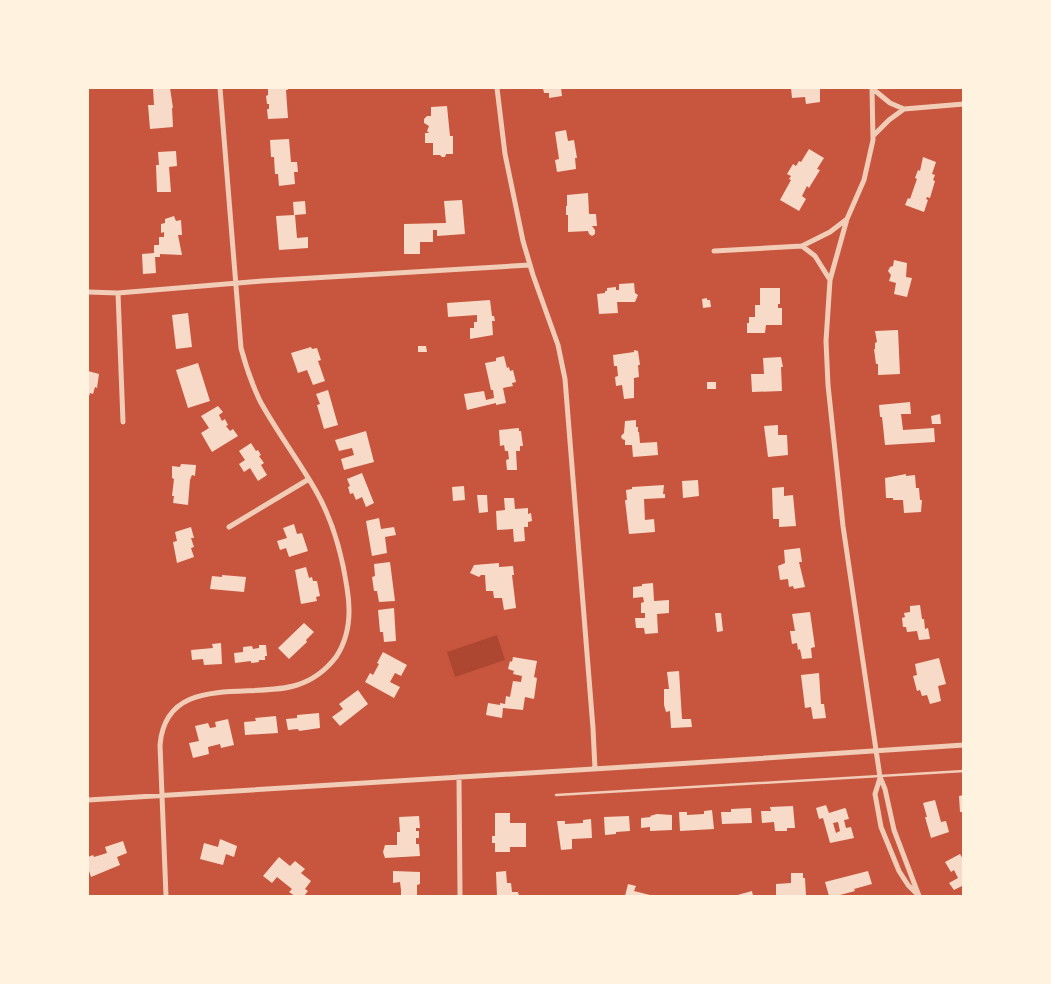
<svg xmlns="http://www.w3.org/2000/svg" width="1051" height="984" viewBox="0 0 1051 984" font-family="'Asap Condensed',sans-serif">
	<rect width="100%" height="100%" fill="#c8553d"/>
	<path fill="#ae4732" d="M497,635L505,660L455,677L447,652Z"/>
	<path fill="#f7dbc8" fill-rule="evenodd" d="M153,88H170L173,108H172L173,127L150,129L148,105H154Z
		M268,88H287L288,90H286L288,118L268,119L267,109H269V104H267L266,96L268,95Z
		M543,88H561L562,96L549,98V93H544Z
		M791,88H820V102L806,104L805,97L792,98Z
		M447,106L450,136H453V154H446L445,157H442L440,155H433V143H425V133H429L427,131L429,126L424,123V119L427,116H431V107Z
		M566,130L568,141L574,140L577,158H575L576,169L557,172L555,160L559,159L555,132Z
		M289,139L291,162H297L298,172H294L295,184L279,186L278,174H275L274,157H271L270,140Z
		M809,149L824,158L817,169L820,170L809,188L807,186L802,196L806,199L799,211L780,200L791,180L789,179L791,176L787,174L793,164L796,166L799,161L801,162Z
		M176,151L177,166L169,167L171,192H157L156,165H159L158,152Z
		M923,157L936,162L932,174L935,175L933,180L935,181L930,198L927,197L926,199L928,200L924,212L905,205L908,198L910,199L917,179L915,178L918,170L920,171Z
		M588,193L589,214H596L597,226H592L595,230V234L592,236L589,234L588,231L568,232V215H566V206H567V195Z
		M462,200L465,234L437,236V230H433V242H420V254H404V224L446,223L444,201Z
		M305,201L306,214L295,215L297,238L308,237V248L279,250L276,216L294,215L293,202Z
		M174,216L176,221L181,220L182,235H178L182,255L160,254V257H155L156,273L143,274L142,254L154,253V245H159V237H164V232L161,233V224L165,223V219Z
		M894,260L907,263L906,277L912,278L907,297L894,294L896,283L889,281L891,275L888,271L890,267L893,266Z
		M634,283L635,293L638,295L635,302H617L618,313L599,314L597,294L605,293V291H607V288L616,287V290H619V284Z
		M760,288H780V304H778V308H782V325H766L765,333H747V323H749V317H755V305H760Z
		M707,298V300H710L711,307L703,308L702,299Z
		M490,300L492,316H494L495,321H492L493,335L470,339V328H474V322H477V315L448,317L447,303Z
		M188,313L192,347L176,349L172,315Z
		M898,330L900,374L878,375V364H876L874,349H875V343L877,342L875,331Z
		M418,346H426L427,352H418Z
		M311,347L312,349L317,348L321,360L318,361L325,381L313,385L307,370L298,373L291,353Z
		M634,350L638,351L640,365H638L639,377L634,378V398L624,399L622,385L616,386L615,377L618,376L617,366H614L613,355L634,352Z
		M504,356L507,368L509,367L510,371L513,370L516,382L512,383L513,386L503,388L506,403L496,405V403L467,410L464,394L484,391L486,400L494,398L493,390H491L485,363L496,361V358Z
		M781,357L783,367H781L782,391L752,392L751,374H764L763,358Z
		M198,363L210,401L188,408L176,370Z
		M88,371L99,374L97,388L95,387L93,394L90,393L88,400Z
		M707,382H716V389H707Z
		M328,390L338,425L324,429L317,405L320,404L316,394Z
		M910,402L911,414H901L903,430L934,428L935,442L885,445L883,426L882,417H880L879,405Z
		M218,406L223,412L219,415L222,421L225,419L228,425L226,426L230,431L233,429L238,436L212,452L201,433L209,428L201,416Z
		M940,414L941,424H932L931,416Z
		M636,420V427H638V432H639L640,443L657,442L658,455L633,457L632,445H625V440L622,439L621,436L624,433L625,421Z
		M778,425V435H787L788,455L768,457L764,426Z
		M519,428V431H521L523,446H520V451H516L517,470H507L506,460L509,459L508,451H505L504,445L500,446L499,430Z
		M366,431L374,462L344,470L341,459L354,455L352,448L339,451L335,440Z
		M251,443L256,451L258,450L261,455L259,456L264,463L261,465L267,475L258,481L250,468L244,472L239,464L245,460L239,451Z
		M181,464L196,465L195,476L192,475L190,480L188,505L173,503L174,496H172L174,479L172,478V466L180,467Z
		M362,473L374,503L366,507L362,497L356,500L353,493L350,494L348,487L350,486L347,479Z
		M906,474V476L915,475L916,488H919L920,500H922L921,512L904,513L903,500H893V498H886L885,478Z
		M698,480L699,496L683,498L682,481Z
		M664,485L663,494H665V498L644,499L645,520L654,519L655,532L629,534L625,500H627L626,490L632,489V487Z
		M464,486L465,500L453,501L452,487Z
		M784,487V496L793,495L796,526L779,527V519H773L772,488Z
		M477,495H487L488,512L479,513Z
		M504,498H514L515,509L528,508V514L531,513L532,521L528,522V527H524L525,541L514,542L513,529L497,530L496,511L505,510Z
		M379,518L381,529L394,527L396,535L385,537L387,553L372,556L366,521Z
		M294,524L297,534L302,533L308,551L289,557L286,548L280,550L277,541L287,538L283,528Z
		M191,527L194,538H191L194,547L191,548L194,557L177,563L173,542L177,541L175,532Z
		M800,548L802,562H799L805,587L794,589L793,586L789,587L788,579L780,580L778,566L785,563L784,550Z
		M390,562L395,601L379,602L377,591H374L372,577L375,576L374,564Z
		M499,563V567L513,566L514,575H512L516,608L504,610L502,598H494L493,591H486L485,575H481L479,577L470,573L474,565Z
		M306,567L309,578L312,577L313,581H317L320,596L316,597L317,601L301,604L295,570Z
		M222,575L246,577L244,592L210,589L212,576L222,577Z
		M653,583L654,601L669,600V613L657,614L658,633L645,634L644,628H636L635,618H645V613H641V603L644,602L643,597L633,598V587L642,586V584Z
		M920,605L922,619H924L925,629L928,628L930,639L919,640L917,631L907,632L906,627H903L902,618L905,617L904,613L910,612V606Z
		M394,608L396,641L384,642L383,632H380L378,610Z
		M810,612L815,647L811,648L812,658L802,659L800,649L798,650L797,643L792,644L790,631H795L792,614Z
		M715,613H721L723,631L717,632Z
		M304,623L314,632L306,640L307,642L289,659L278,648Z
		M221,643L222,664L204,665L203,659L192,660L191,650L213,648L212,644Z
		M259,645H266L267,656H265V660H259V662L251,663V661L235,663L234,653L243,652V647L252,646L253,649L259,648Z
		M383,652L407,665L401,676L395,673L390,682L400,687L394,698L365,682L370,673L373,675L379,664L377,663Z
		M513,657L537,661L534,677L537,678L534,699L525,697L523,710L503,708L502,718L486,715L488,703L500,705V703L505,704L506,696L510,697L513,681L521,682L522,676L513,674L514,671L508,669L510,661L512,662Z
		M939,658L946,684L938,686L941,701L930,704L927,695L922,696L920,690L917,691L913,676L917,675L915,664Z
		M679,671L682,719H691L692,727L671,728L670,711L666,712L664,705V689H669L667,672Z
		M819,673L821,704H824L826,718L813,719L811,707L805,708L801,675Z
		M358,690L368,704L340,726L332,717L343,709L339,704Z
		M319,713L320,728L299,731L298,729L288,730L286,719L297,718V715Z
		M276,716L278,733L245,735L244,722L256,721L255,718Z
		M228,719L234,745L221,748L220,744L208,747L209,754L193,758L189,743L199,741L195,726L208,723L210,728L216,727L215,722Z
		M964,795V812H960L959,796Z
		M935,800L941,822L946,821L949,832L931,838L925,817H927L923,803Z
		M826,805L829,813L845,808L846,809L849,819L844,820L846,828L851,827L854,838L830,843L823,818L819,819L816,808ZM838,822L840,831L836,833L833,823Z
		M793,806L795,828H787V831H775L774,822L762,823L761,811H771L770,807Z
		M751,808L752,823L722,824L721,812H731V809Z
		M712,810L714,829L680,831L679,812H687V815L704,814V811Z
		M495,813H510V823H526V847H510V852H495V843H492V836H495Z
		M657,814L672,815V830L650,831V827L641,828V818L651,817L650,816Z
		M419,816L420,828H416V831H419V838H416V844H419L420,856L385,858L383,852L385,845H397V832H400L399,817Z
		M629,816L630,831L616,832V834L605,835L604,817Z
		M591,819L592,838L572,839V849L561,850L557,821H565V824L583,823V820Z
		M220,839L237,846L234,857L226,854L223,865L200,859L204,843L218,847Z
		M123,841L127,853L117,857L120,865L91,877L88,868V857L93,855L94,857L107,853L105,847Z
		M960,854L964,861V885L954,890L949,883L958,878L954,870L951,872L945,862Z
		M279,857L290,866L295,861L305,869L301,873L311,881L305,889L308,891L304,896H295L289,892L292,889L277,877L272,883L263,876Z
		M393,871L420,872V884L417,885V896H394V895H401V890L400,882L393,883Z
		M506,871L507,883H511L512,892H518L519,896H497L496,872Z
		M868,871L872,884L854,889L855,891L836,896H829L825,882Z
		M791,873H803V878H805L806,896L776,895V884L791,883Z
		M628,884L636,886L634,891L654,896H625Z
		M752,891L753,896H734Z"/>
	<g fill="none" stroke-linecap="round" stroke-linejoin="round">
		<path stroke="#f1ccb7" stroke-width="2.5" d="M556,795L964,771"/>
		<path stroke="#f1ccb7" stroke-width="5" d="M497,88L505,154L523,241L533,275L558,345L565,379L593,728L595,769
			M872,88L873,140L864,180L847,219L830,280L826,341L828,385L843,526L880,777L885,789L894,830L919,896
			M873,89L890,103L904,109
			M874,135L889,120L904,109L964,104
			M802,246L815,256L830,280
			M714,251L802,246L830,232L847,219
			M88,292L118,293L262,281L530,265
			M118,293L123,422
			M229,527L309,479
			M459,777L460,896
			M880,778L875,794L881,827L899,871L908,885L918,895
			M88,800L691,763L964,745
			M166,896L160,745C166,672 250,700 297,685C313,680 326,670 336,657C350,636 351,611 347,588C342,554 333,521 316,491C299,461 277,432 260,401C252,384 246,367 241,348L220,88"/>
	</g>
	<rect width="1051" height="984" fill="none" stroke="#fff3e0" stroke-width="178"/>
</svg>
